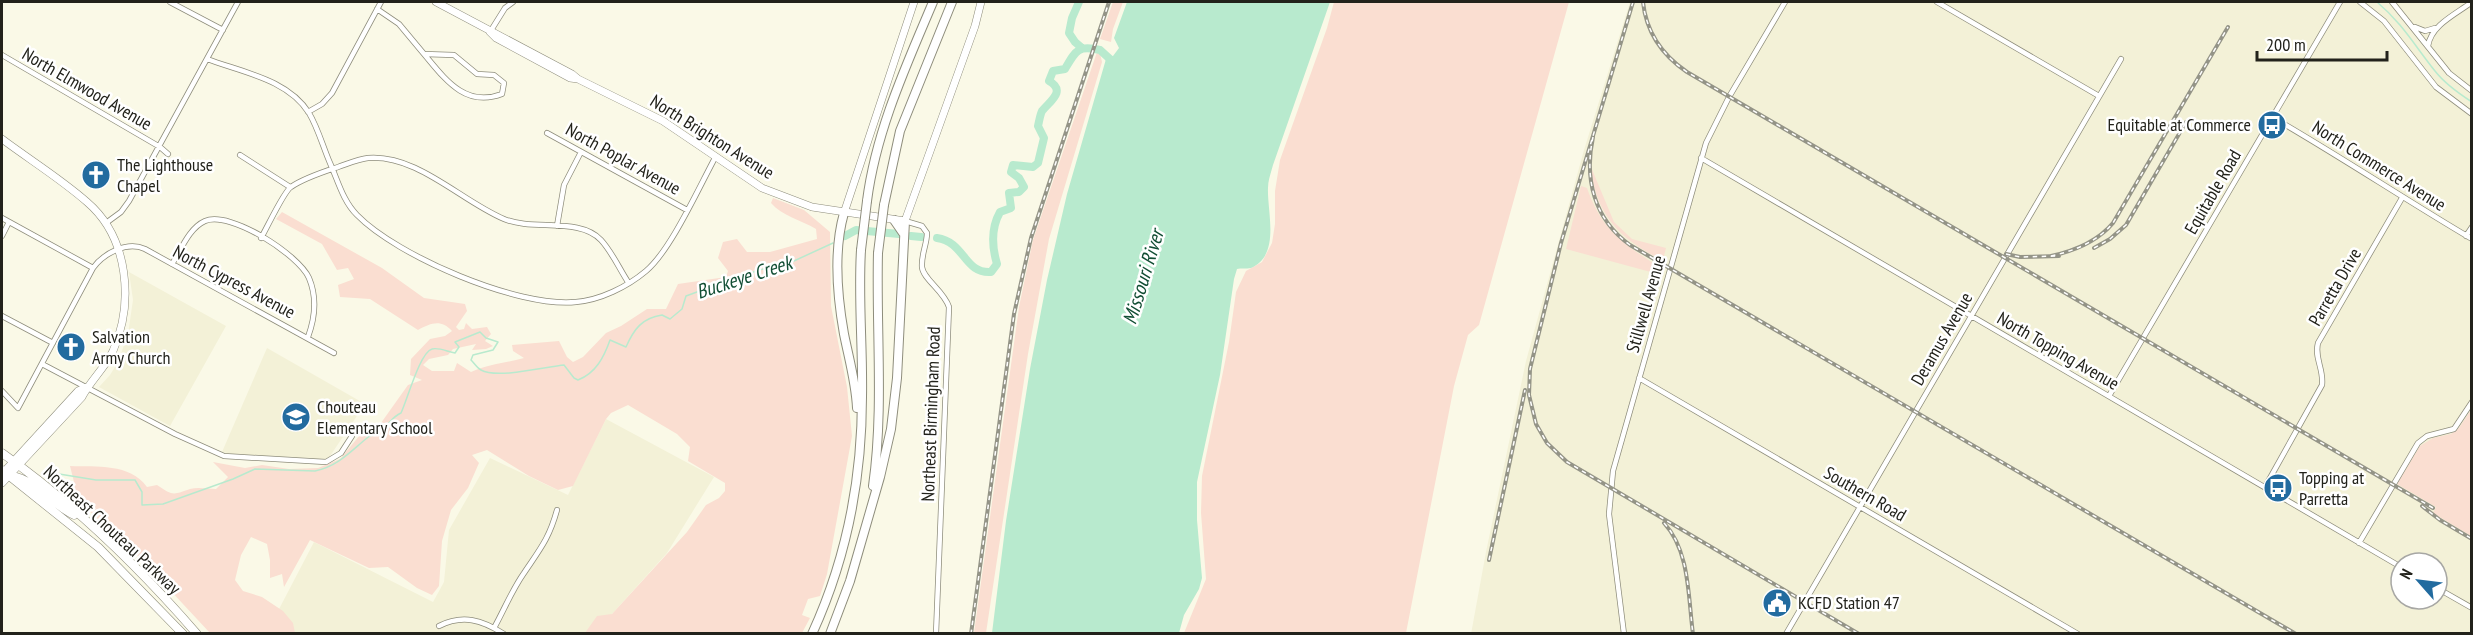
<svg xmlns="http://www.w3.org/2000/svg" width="2473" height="635" viewBox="0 0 2473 635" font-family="'PT Sans Narrow',sans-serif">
	<rect width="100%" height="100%" fill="#faf9e7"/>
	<path fill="#f3f1d7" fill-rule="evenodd" d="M1630,2H2471V633L1471,634L1486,552L1526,361L1584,150ZM2401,563H2437V599H2401Z
		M129,272L226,326L170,426L99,387L110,375L118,362L128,334L133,300Z
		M267,348L365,404L326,462L258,459L222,452Z
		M606,419L714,477L667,553L612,614L586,633L266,634L314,542L433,602L444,582L449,530L490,458L568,495Z"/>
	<path fill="#faded1" d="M1113,2H1123L1113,29L1111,42L1100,39Z
		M1334,2H1569L1479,325L1468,335L1454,386L1406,633H1184L1206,579L1201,513L1202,476L1229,342L1236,292L1246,271L1262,262L1272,243L1275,224V191L1280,160L1327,28Z
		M1097,52L1100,53L1102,62L1049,239L1028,354L986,633H974L1019,307L1033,240Z
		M1591,167L1614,222L1632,239L1666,248L1663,260C1656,258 1649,253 1642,249C1611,230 1594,204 1591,167Z
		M1581,186L1587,188C1602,231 1623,243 1659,267L1658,274L1566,249Z
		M773,198L804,210L830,232L831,306L847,387L852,436L827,574L820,596L808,599L802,615L810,618L802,633H585L597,616L612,614L687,532L706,505L719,498L725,491V483L688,461L690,447L677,434L628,405L611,413L606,419L573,486L558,490L529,476L487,450L472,455L479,463L468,488L451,510L442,541L439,586L432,595L417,588L388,567L369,568L310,540L284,587L282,574L270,578V560L267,544L251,537L241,555L235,580L243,591L262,597L283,611L293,623L295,633H210L142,560L67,490L74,482L70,466C96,467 130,463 147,487L157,485C173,496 173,495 190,489C198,487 208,489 216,489L228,477L213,462L245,468L262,465L289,469L318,468L340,459L365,429L376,430L408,385L422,380L410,375L411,359L430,339L445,336L452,331C441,319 431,323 418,330L370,299L340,297L338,285L354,279L348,268L337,270L322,244L276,219L282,212L382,268L424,298L465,304L467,311L456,327L459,330L464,329L466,323L472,329L487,327L491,334L485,341L493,346L486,349L472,350L476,344L453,349L448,355L429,359L423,365L432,371H454L457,363L471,372C488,364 506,363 524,358L513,351L512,345L559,341L567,357L573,362L583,357L606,333L621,326L647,309H666L678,284L726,277L728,271L718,258L723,242L737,239L747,252H770L817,239L816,229C801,220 782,216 771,203Z
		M2471,410V536L2433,513L2436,507L2397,484L2420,446L2433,438L2451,434L2459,428Z"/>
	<path fill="#b8eace" d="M1127,2H1330L1273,165C1271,173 1268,180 1268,188C1267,212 1281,255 1251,268C1246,269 1241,268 1237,269L1234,279L1220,375L1197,482V520L1202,578L1199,589L1184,615L1179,633H992L1006,521L1030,369L1047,280L1067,194L1106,59L1113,56L1119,48L1114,38Z"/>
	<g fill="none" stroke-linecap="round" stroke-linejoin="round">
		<path stroke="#b8eace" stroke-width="1.5" d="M2377,2C2402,23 2415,46 2435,71C2445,84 2458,93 2472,102
			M53,473L96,480H135L142,492V505L163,504L233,479L255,469L315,471C338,466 350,452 367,438C372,434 379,432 384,428C391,422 392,417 401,413C407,401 420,352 432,349C439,347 448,352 455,353L459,347L455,342L480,332L486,338L498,342L493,350L473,355L471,360C474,363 477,368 481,370C497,379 545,367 564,365L574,378L578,380C596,373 604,357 610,340L626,347C634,329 642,318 662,315L670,319L682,309L686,296L716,285L727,284L758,270L783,266L833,243"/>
		<path stroke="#b8eace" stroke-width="8" d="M1079,2L1072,18L1069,33L1075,42L1082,48
			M845,236L856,230L899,234
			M911,236L921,237
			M937,238C965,242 964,274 991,272L997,264C992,247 991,228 1000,212L1011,208L1009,193L1019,192L1024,187L1019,178L1011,172L1013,165L1033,167L1038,163L1044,138L1038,126C1039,122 1040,115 1042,111C1049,102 1067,91 1049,81L1053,71L1065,69C1076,50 1078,45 1100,50L1111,60H1116"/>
		<g stroke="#8e8d7c" stroke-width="6">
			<path id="minor" d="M170,2L223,30
				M1937,2L2099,96
				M2360,2L2384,21L2436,87L2472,114
				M2392,2L2449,73L2472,91
				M377,9L399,24L424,54
				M2415,27L2425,31L2435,28
				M490,32L505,8L513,2
				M2428,46C2431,25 2456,14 2472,2
				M424,54L454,55L477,74L494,75L504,83L502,94C465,108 445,79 424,54Z
				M2,55L160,147L168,154
				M207,59C241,72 288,79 309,113C318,128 323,147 330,163C338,181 343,201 357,215C397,256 518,308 576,302C600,300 627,287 646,271C671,250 699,187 716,156
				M308,112L322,104L332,93L381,2
				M2272,117C2340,156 2404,199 2472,239
				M547,133L687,210
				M240,155L290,187
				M1701,158L2401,567
				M2,218L93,268
				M905,221L922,226L927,233C927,244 921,255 922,267C923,279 944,291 949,307L936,634
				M106,223L121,212L129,201L238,2
				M557,226L564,185L581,152
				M2,236L9,222
				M2466,236L2472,227
				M261,238C267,228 284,191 291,187C304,178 323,172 338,167C347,164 358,159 368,158C417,154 461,201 504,219C533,231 580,217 601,240C612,252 619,268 628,282
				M172,264C181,250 189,228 205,221C230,210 299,255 309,278C317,297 315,318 308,337
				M2,316L53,343
				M42,364L175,434L224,456L326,462L341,453L352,436
				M1639,378L2078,634
				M2,391L18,408L93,268C104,253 127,241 145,249L334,353
				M2109,396L2340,2
				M2265,487L2322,385C2324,369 2314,358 2318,343L2402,198
				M2359,543L2418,443L2427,436L2454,429L2472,402
				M2437,588L2472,608
				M439,626C463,614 482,620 504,634
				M494,628C504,610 512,590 524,573C540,549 549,539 557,510
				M1624,634L1609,514L1613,471L1706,143L1729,97L1785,2
				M1786,634L2121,59"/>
		</g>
		<g stroke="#8e8d7c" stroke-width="8">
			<path id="secondary" d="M436,2L572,74L578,79
				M490,32L496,38L570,78L578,79L663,121L762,188L812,207L905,221L975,26L981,2
				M2,139C30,160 61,179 87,202C129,238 134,303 113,351C105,368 90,381 82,397L2,483
				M844,213L914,2
				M2,474L78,391L87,387"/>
		</g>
		<g stroke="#8e8d7c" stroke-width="9">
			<path id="primary" d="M2,453C74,504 139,567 197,634
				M2,470L98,547L183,634
				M12,476C35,480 53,505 74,515"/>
		</g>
		<g stroke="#8e8d7c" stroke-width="10">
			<path id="motorway" d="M867,201C876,131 906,66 933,2
				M884,205L900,131L952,2
				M844,213C833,252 837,295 844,334C849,359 856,383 857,408
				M894,220L903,233
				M873,486C884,409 876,331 878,253
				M812,634C846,560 862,478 862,397C863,348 858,299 861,250
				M830,634L850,581L880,477L891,429L897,378L905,221"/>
		</g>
		<use href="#minor" stroke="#fff" stroke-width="4.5"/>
		<use href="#secondary" stroke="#fff" stroke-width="7"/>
		<use href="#primary" stroke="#fff" stroke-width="8"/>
		<use href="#motorway" stroke="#fff" stroke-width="8"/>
		<g stroke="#949487" stroke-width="4">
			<path id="rail" d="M1633,2L1561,243L1530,369L1529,395L1536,424L1547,443L1567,462L1859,634
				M1643,2C1646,31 1662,55 1687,72L2433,508
				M1593,137C1584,179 1594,219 1630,245L2296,634
				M2094,248L2110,239L2126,225L2186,122
				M2006,254L2020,257L2059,256
				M2051,256C2074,251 2097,242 2113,223L2228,27
				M2422,506L2440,520L2472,539
				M1664,523C1690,551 1688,597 1693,634
				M1489,560L1525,390
				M971,634L1014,314L1031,238L1109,2"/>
		</g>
		<use href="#rail" stroke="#fff" stroke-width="1.5" stroke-dasharray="4.5" stroke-linecap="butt"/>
		<g stroke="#8e8d7c" stroke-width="10" stroke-linecap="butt">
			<path id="motorway-bridge" d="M861,250L867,201
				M878,253L884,205"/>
		</g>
		<use href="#motorway-bridge" stroke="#fff" stroke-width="8"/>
	</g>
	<defs>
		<g id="bus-disc" transform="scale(1.5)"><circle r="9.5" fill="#226b9f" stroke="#fff"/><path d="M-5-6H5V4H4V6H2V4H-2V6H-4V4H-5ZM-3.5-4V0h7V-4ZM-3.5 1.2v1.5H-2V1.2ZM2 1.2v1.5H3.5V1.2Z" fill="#fff"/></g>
		<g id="church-disc" transform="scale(1.5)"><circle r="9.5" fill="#226b9f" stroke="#fff"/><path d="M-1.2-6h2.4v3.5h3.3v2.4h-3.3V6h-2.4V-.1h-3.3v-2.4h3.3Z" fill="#fff"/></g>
		<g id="school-disc" transform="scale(1.5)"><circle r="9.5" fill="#226b9f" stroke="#fff"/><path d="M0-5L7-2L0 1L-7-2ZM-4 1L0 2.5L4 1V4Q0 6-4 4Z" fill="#fff"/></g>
		<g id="civic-disc" transform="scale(1.5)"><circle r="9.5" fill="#226b9f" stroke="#fff"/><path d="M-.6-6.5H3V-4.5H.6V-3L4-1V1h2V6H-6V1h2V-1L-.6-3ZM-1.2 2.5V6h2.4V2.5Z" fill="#fff"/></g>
	</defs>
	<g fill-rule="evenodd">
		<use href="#bus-disc" x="2272" y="125"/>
		<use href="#church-disc" x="96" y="175"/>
		<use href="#church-disc" x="71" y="347"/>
		<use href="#school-disc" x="296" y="417"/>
		<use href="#bus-disc" x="2278" y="488"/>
		<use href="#civic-disc" x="1777" y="603"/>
	</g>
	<g text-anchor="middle" stroke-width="5" stroke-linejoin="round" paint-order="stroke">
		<g font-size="18" fill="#22221b" stroke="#fff">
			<text transform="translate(87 89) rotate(30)" y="6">North Elmwood Avenue</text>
			<text transform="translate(712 137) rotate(32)" y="6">North Brighton Avenue</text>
			<text transform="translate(623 159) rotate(29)" y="6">North Poplar Avenue</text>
			<text transform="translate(2379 166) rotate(32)" y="6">North Commerce Avenue</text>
			<text transform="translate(2213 192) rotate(-60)" y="6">Equitable Road</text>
			<text transform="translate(234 282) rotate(28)" y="6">North Cypress Avenue</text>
			<text transform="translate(2335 287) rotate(-60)" y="6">Parretta Drive</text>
			<text transform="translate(1646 304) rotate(-74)" y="6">Stillwell Avenue</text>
			<text transform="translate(1942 339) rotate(-60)" y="6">Deramus Avenue</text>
			<text transform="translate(2058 351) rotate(30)" y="6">North Topping Avenue</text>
			<text transform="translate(931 414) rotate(-88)" y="6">Northeast Birmingham Road</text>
			<text transform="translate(1865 494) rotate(30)" y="6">Southern Road</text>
			<text transform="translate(112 530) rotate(43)" y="6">Northeast Chouteau Parkway</text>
		</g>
		<g font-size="18" fill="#22221b" stroke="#fff" text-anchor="start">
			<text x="2251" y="131" text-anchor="end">Equitable at Commerce</text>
			<text x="117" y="171">The Lighthouse<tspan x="117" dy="21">Chapel</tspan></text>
			<text x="92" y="343">Salvation<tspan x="92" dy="21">Army Church</tspan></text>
			<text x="317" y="413">Chouteau<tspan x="317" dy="21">Elementary School</tspan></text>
			<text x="2299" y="484">Topping at<tspan x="2299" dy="21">Parretta</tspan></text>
			<text x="1798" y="609">KCFD Station 47</text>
		</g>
		<g font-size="20" font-style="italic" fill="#124e34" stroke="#fff">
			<text transform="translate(744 277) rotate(-18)" y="7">Buckeye Creek</text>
			<text transform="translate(1143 277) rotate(-73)" y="7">Missouri River</text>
		</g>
	</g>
	<rect width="2473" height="635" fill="none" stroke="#22221b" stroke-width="6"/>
	<g transform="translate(2419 581) rotate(298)"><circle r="28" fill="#ffffff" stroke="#a7a7a4" stroke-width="1.5"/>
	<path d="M0-4.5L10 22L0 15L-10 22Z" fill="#226b9f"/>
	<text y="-9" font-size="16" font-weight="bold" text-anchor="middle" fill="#22221b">N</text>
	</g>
	<path d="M2257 51v9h130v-9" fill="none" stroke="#22221b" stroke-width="3"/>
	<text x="2266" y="51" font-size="18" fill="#22221b" stroke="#ffffff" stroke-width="4.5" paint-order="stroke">200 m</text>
</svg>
